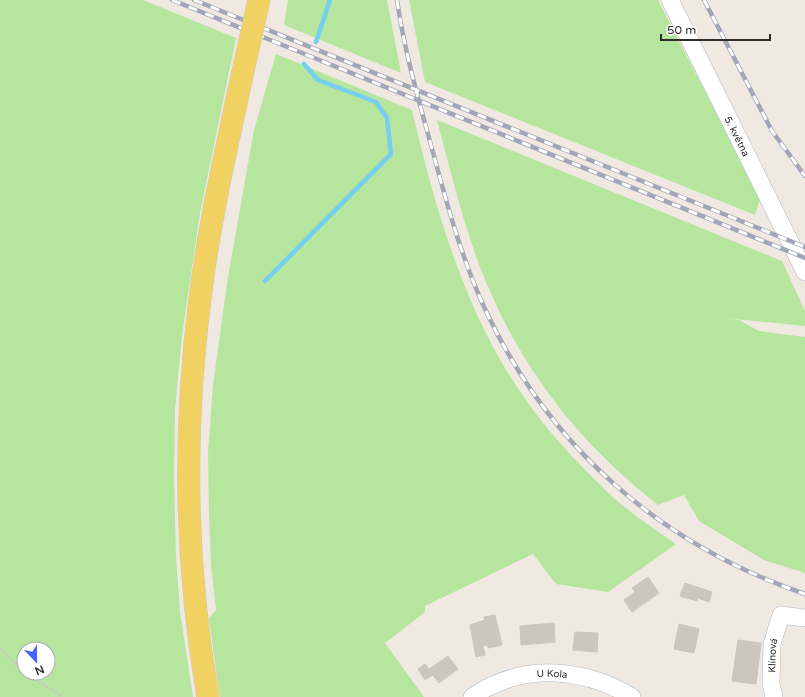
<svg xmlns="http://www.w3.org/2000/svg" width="805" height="697" viewBox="0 0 805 697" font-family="'Varela Round',sans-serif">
	<rect width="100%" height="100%" fill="#efe9e1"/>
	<path fill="#b6e59e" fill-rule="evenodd" d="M0,0H143L236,38L200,213L182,336L175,409L174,478L176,556L180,612L193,697H0ZM24,649H48V673H24Z
		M288,0H387L401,73L284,25Z
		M409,0H658L760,199L755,215L425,82Z
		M276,54L412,110C436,212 466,317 528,403C553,438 584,470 615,499C634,516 656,530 676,544L608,592L556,584L533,554L425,606V612L385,643L424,697H220L219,692L209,618L216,610L211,565L209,514L208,453L213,385L228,277L254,130Z
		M437,120L782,261L805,311V326L723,318L739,320L759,331L805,337V573L764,560L699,521L684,495L658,505C574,439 514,360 477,259C461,214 449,166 437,120Z"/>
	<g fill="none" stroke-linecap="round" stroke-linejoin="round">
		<path stroke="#75cff0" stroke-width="4.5" d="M316,42L330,0
			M265,281L391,154L387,118L376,102L318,80L304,64"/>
	</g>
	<path fill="#cbc7bf" stroke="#cbc5ba" d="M648,577L659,593L632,612L624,600L635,592L632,588Z
		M685,583L712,592L709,602L698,598L697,601L680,596Z
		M495,615L502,645L488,648V645L483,646L485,655L476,657L470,625L485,620L484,617Z
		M554,623L555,642L521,645L520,626Z
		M679,624L699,629L694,653L674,649Z
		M575,632L598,633L597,652L573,650Z
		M738,640L761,643L756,684L732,681Z
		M448,656L458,669L439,683L433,675L425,680L418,669L425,664L429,669Z"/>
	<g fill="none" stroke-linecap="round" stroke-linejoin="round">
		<g stroke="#b4b7c1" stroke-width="18">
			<g id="street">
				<path id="s1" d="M670,0L805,272"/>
				<path id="s2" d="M472,697C478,693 484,689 491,686C536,664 590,671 632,697"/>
				<path id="s3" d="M774,697L771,684L772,644L781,615L805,618"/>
			</g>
		</g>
		<g stroke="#c9c9c9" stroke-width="23">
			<path id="primary" d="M208,697C185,565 183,431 200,299C209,224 226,150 242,76"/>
		</g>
		<path stroke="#c9c9c9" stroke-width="2.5" stroke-dasharray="3 2" stroke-linecap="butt" d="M0,648L24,673
			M25,673L63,697"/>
		<use href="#street" stroke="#fff" stroke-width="17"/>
		<use href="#primary" stroke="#f2d163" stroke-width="22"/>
		<g stroke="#a3a6b8" stroke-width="4.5">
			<path id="rail" d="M172,0L805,258
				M194,0L805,247
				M397,0C404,49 418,98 431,145C446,201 461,257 485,309C549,447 661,545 805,594
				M704,0L772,131L805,176"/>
		</g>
		<use href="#rail" stroke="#fff" stroke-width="3" stroke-dasharray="9" stroke-linecap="butt"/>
		<g stroke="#c9c9c9" stroke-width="23" stroke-linecap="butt">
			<path id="primary-bridge" d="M242,76L259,0"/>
		</g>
		<use href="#primary-bridge" stroke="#f2d163" stroke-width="22"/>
	</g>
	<g text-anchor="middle" stroke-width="4" stroke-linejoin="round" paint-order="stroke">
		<g font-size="10" fill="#2e2e2e" stroke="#fff">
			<text dy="4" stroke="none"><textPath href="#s1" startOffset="152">5. května</textPath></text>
			<text dy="4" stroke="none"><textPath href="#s3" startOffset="42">Klínová</textPath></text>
			<text dy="4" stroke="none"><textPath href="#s2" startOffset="85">U Kola</textPath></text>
		</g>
	</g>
	<g transform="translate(36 661) rotate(158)"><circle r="19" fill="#ffffff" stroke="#ababab"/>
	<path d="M0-3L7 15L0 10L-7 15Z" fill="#4264fb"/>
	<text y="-6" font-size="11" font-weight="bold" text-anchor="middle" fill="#2e2e2e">N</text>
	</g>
	<path d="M661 34v6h109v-6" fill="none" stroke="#2e2e2e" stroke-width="2"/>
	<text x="667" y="34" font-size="12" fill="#2e2e2e" stroke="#ffffff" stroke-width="3" paint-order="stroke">50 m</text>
</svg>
